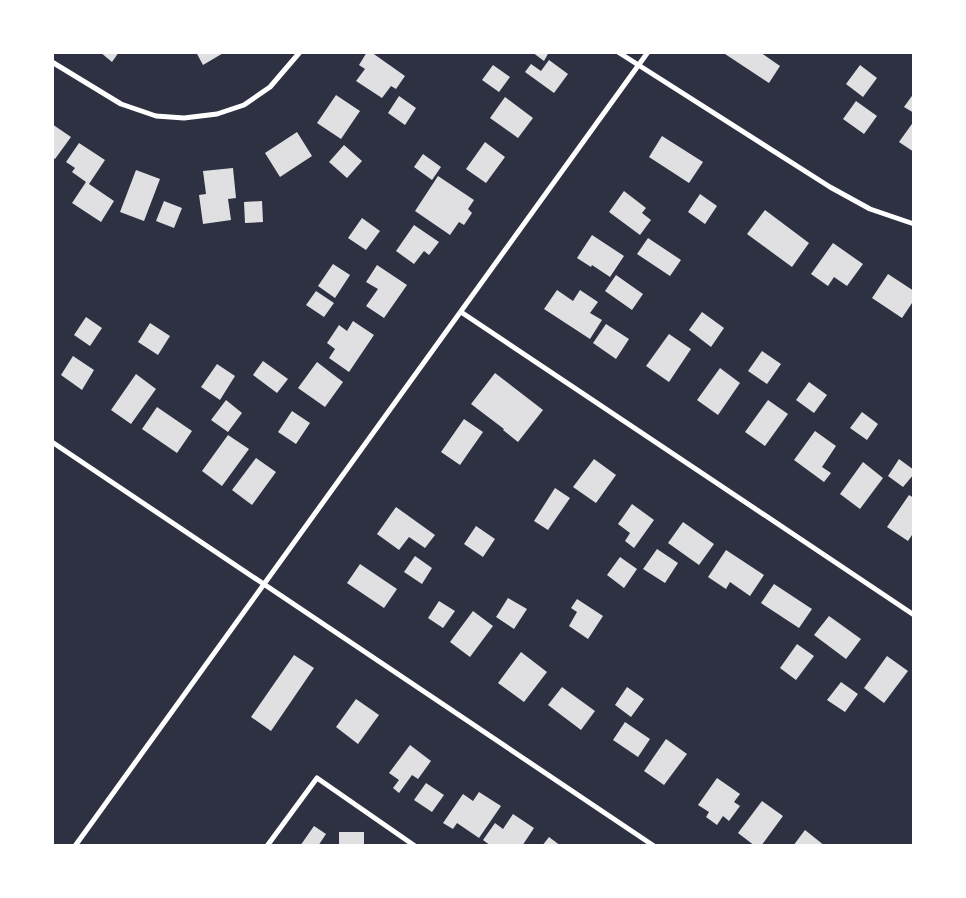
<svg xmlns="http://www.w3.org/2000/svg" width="966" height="898" viewBox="0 0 966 898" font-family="Arial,sans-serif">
	<rect width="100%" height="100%" fill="#2d3142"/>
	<path fill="#e0e0e3" d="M100,52H119L112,62Z
		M196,52H225L203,65Z
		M367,52H371L405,76L396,89L391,86L382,98L356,81L365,69L359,65Z
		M532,52H549L544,61Z
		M726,52H760L780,66L769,83L725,54Z
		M549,60L568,74L554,93L525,72L531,64L541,71Z
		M493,65L510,77L499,92L482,80Z
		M860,65L877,78L863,97L846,84Z
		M914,93V113L904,107Z
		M336,95L360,111L341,139L317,123Z
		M399,96L416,108L405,125L388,113Z
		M505,97L533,118L518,138L490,118Z
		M856,101L877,116L864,134L843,119Z
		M914,121V152L899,142Z
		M52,124L71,137L55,159L52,157Z
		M297,132L312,156L280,177L265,153Z
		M662,136L703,162L689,183L649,157Z
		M485,142L505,157L486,183L466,169Z
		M79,143L105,160L89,184L114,201L101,222L72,203L86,182L72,172L75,168L66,162Z
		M344,145L362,161L347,178L329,162Z
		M423,154L441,167L432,180L414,167Z
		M233,168L236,198L228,199L231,220L203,224L199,195L206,194L203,171Z
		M136,170L160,179L144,221L120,212Z
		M438,176L474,200L468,209L472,213L464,225L459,222L450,235L415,211Z
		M624,191L646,208L642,213L651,220L640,235L609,212Z
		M700,194L717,206L705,224L688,212Z
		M164,201L182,208L174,228L156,221Z
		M262,201L263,222L245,223L244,202Z
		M765,210L809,243L792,267L747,234Z
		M362,218L380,231L366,250L348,238Z
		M414,225L439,242L429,255L424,251L414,264L396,251Z
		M592,235L624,256L610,277L592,265L591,267L577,258Z
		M648,238L681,260L670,276L637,254Z
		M833,243L863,264L847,286L834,277L828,286L811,274Z
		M333,264L350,275L335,298L318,286Z
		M377,265L407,285L384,318L366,306L378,289L366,282Z
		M888,274L914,291V300L902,318L872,298Z
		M616,275L643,294L632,310L605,291Z
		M557,290L573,301L580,290L598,302L590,313L602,320L590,339L544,309Z
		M316,291L334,303L324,317L306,305Z
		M702,312L724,328L711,347L689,330Z
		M86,317L102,328L90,346L74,335Z
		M353,321L374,335L349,372L329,358L335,349L327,343L339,325L347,331Z
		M150,323L170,336L158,355L138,342Z
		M606,324L629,339L616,359L593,343Z
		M669,334L691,349L669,382L646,366Z
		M762,351L781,364L767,384L748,371Z
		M73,356L94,370L82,390L61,375Z
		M263,361L288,379L277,393L253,375Z
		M317,362L343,382L325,407L298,388Z
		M217,364L235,376L220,400L201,387Z
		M720,368L740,383L718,415L697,400Z
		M495,373L543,410L518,442L503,430L504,429L471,404Z
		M136,374L156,389L131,424L111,410Z
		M809,382L827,395L814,413L796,400Z
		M226,400L242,413L228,432L211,420Z
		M768,400L788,414L765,446L745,432Z
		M157,407L192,431L177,453L142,429Z
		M292,411L310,423L296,444L278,432Z
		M862,412L878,424L867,440L850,428Z
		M464,419L483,432L460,465L441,452Z
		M815,431L836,446L822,467L831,473L824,482L794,460Z
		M228,435L249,449L222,486L202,471Z
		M256,458L276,472L252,505L232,490Z
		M594,459L616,475L596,503L573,487Z
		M899,459L914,470V474L903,487L888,476Z
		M863,462L883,478L860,509L840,494Z
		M555,488L570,498L548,530L534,521Z
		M909,495L914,498V532L908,541L887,527Z
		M632,504L654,520L634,548L625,541L630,533L618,524Z
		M396,507L435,535L425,548L409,537L399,550L377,534Z
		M683,522L714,544L699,565L668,543Z
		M476,526L495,539L483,557L464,544Z
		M657,549L678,563L665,583L643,569Z
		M726,550L764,575L750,596L730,582L726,589L708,577Z
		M415,556L432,568L422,584L404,572Z
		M620,557L637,569L624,588L607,575Z
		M360,564L397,589L384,608L347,583Z
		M774,584L812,609L799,628L761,603Z
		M508,598L527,609L514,629L496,617Z
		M577,599L603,616L588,639L569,626L577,612L571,608Z
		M439,601L455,611L443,628L428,618Z
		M473,611L493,626L470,657L450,642Z
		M829,616L861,639L846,659L814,635Z
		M797,644L814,656L796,680L780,668Z
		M521,652L547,672L524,702L498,683Z
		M294,655L314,668L271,731L251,717Z
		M887,656L908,671L884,703L864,688Z
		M841,682L858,694L845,712L827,700Z
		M562,687L595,711L581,730L548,705Z
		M627,687L644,699L631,717L615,705Z
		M356,699L379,715L358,744L336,727Z
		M625,722L650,739L638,757L613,740Z
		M666,739L687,754L664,785L644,771Z
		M410,745L431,761L418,779L412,775L399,793L393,788L399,780L389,773Z
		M717,778L740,794L734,802L740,806L729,821L723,816L717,825L706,817L709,812L698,805Z
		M426,783L444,795L432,812L414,800Z
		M479,792L501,806L479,838L457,823L453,829L443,823L463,794L473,801Z
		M762,801L783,816L761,846H755L738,833Z
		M513,814L534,828L522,846H491L483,840L495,823L503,829Z
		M314,826L326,834L318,846H300Z
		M805,830L825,846H793Z
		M339,832H364V846H339Z
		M549,837L561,846H542Z"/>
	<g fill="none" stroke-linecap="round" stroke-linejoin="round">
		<path stroke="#fff" stroke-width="5" d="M618,52L830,187L870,209L914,224
			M52,62L121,104L156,116L184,118L217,114L244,105L270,87L300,52
			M461,312L914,615
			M52,442L654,846
			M75,846L648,52
			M267,846L317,778L415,846"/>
	</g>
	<rect width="966" height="898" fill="none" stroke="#ffffff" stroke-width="108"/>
</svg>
